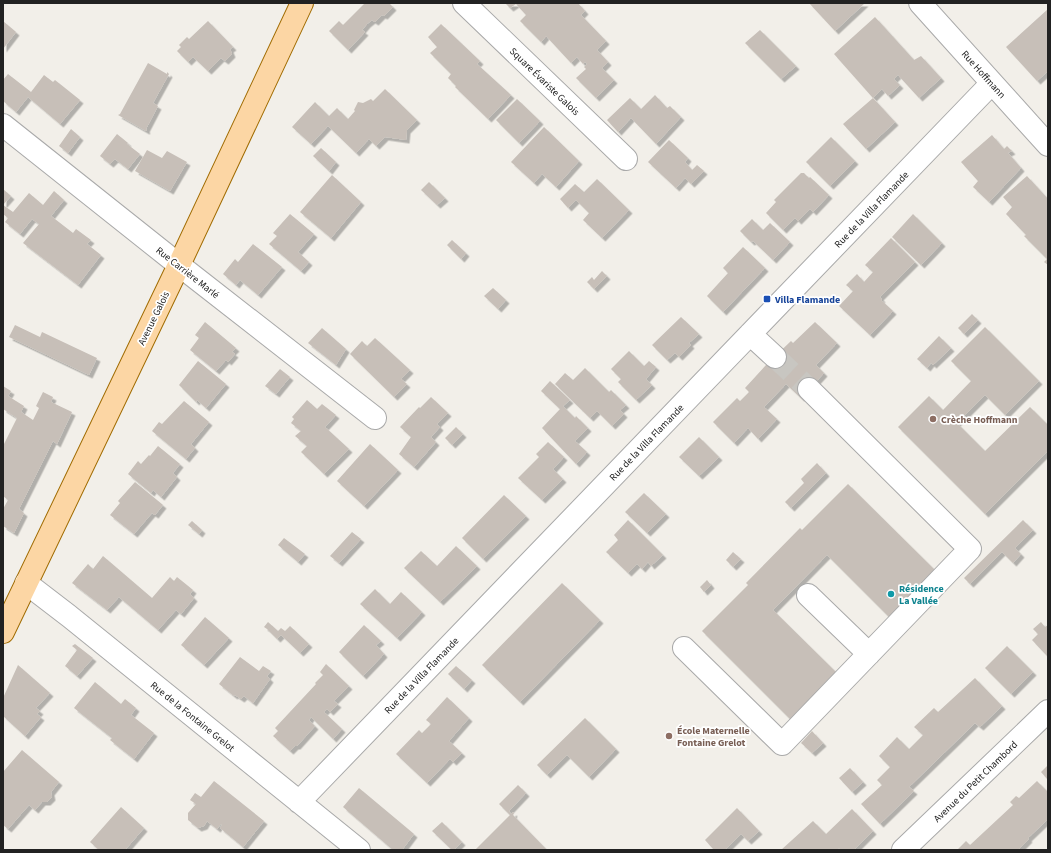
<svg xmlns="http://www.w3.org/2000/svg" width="1051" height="853" viewBox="0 0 1051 853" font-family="'Source Sans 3',sans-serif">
	<defs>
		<filter id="shadow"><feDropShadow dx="3.5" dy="3.5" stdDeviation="0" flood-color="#0004"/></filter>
	</defs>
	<rect width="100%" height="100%" fill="#f2efe9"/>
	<path fill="#c7bfb8" filter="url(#shadow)" d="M365,3H389L393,7L384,16L382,15L375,22L372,20L367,24L362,30L365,32L348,50L329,31L339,21L343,25Z
		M505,3H578L585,11L581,15L606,41L597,50L608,62L602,68L614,80L596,98L576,78L586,69L584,67L587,64L585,62L583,64L577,57L571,63L546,36L541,42L520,21L526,15L516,4L510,8Z
		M809,3H865L835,31Z
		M1048,9V71L1037,81L1006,47Z
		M875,17L914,60L921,56L941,78L919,98L898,75L894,79L900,85L888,96L882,89L873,98L834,54Z
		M3,21L16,32L3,49Z
		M208,21L233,47L230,49L232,54L225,61L221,58L208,71L193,57L188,62L177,51L181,47L179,45L187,37L189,39Z
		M441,24L480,61L477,64L511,95L488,119L455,87L456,86L448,78L451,74L430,53L437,47L428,37Z
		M760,30L796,66L781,79L745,43Z
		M148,63L167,74V72L169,74L153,103L158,106L146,129L147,130L146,131L118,115L120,114Z
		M8,74L31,92L44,75L53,82L55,80L80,100L60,124L28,97L16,112L3,101V80Z
		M385,89L417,120L407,130L406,140L385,137L376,146L369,139L356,153L328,126L311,144L292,127L315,102L329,116L337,108L348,119L355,111L354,110L358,102L363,103L371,99L373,101Z
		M655,95L667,108L670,106L681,117L656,144L631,118L618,132L607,120L630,98L641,109Z
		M873,98L895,122L866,149L843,124Z
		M517,99L540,121L519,143L496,120Z
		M544,127L579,161L556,187L542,174L534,183L511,162Z
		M71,129L80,137L68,153L59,146Z
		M117,134L128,143L127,144L140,154L128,169L115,159L110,164L100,156Z
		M992,135L1004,149L1007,146L1012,151L1008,153L1021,168L989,202L973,187L978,181L961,162Z
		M831,137L855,161L830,186L806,162Z
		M669,140L688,158L685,162L692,170L697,165L704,171L691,184L685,178L676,188L648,162Z
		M321,148L336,162L329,171L313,156Z
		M147,150L162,158L167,151L187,162L170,191L135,171Z
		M801,173H804L809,178L810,177L829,195L813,212L810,209L798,221L795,218L783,230L766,213L776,202L774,200Z
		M332,175L361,202L331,238L300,212Z
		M1027,176L1048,199V265L1044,262L1047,259L1024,236L1026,235L1006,214L1012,207L1003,197Z
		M597,179L629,210L602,238L583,220L589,213L576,200L568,208L560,199L575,184L584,192Z
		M429,182L445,198L437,205L421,190Z
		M3,189L11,196L3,205L13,212L29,193L43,205L54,191L64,200L51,216L73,233L76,229L91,240L87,244L101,255L78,285L23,243L39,224L32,219L20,234L5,222L8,218L3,214Z
		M290,214L314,234L298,252L309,262L301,271L269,244L277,236L273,233Z
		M913,214L942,243L921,265L892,237Z
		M752,219L763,230L770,223L790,242L773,260L753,241L751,242L740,231Z
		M891,238L915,262L880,297L882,299L881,300L893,311L870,335L839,306L853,291L846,285L857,274L864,282L873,272L865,265Z
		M452,240L466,253L461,259L447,245Z
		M253,244L282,267L258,295L240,280L236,285L223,274L235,259L238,262Z
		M743,247L765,268L723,312L707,296L728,273L723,268Z
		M602,271L607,276L594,289L587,282L592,277L594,280Z
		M493,288L506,300L498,309L484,296Z
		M972,314L978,320L964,334L958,328Z
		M681,317L699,334L689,343L691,345L679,357L675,353L667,360L652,345Z
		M205,322L236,348L232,352L235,354L228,362L226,360L216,371L190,350L199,338L195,335Z
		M815,322L837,343L816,365L824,373L801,398L786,384L764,407L777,419L758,439L748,428L734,443L713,422L737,398L740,401L749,392L745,388L766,365L791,341L793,343Z
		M15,325L40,337L42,332L97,358L89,375L9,337Z
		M985,327L1039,381L1005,415L985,395L957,423L985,451L1030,407L1048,425V451L985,514L898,427L929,396L943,410L971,381L951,361Z
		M322,328L346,349L336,365L308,343Z
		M939,336L951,348L933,365L931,363L927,368L917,359Z
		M375,338L410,370L401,379L407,384L394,397L350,354L362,341L367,346Z
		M629,351L644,366L649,361L656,367L646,379L652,385L636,400L618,382L621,379L611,369Z
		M198,361L226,384L206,408L197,400L196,402L179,385Z
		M585,368L609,392L611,390L626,405L620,410L624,414L612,426L597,411L590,418L555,384L565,373L573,380Z
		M280,369L290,377L276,394L265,386Z
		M550,381L570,400L563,406L575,418L576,416L588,428L575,441L587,452L576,464L542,428L560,409L541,391Z
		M3,386L11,391L8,396L24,406L21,412L33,420L39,408L36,406L43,392L53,397L51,402L72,412L57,444L53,441L19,509L24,513L14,533L3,526V509L8,500L3,496V446L17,418L3,409Z
		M431,397L448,413L437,424L440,427L431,437L436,442L414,467L399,454L411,437L400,427L419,407L420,408Z
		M307,400L317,409L322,404L336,415L325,427L349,449L324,474L301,452L307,446L295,436L301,431L291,423L294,419L292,417Z
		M184,401L209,422L191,444L195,448L186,459L152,431L159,422L162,424Z
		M456,427L463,434L452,445L445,438Z
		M699,437L719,457L699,476L679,457Z
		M548,442L564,457L553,469L563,479L542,500L518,478L539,457L536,454Z
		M370,444L398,470L364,506L337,481Z
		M158,446L180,464L173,473L177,477L161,497L153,490L151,493L128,474L138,461L141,464L149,455L150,456Z
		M817,463L826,473L791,508L785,502L804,483L801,479Z
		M135,482L163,505L155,515L152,513L134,534L110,515L120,503L118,501Z
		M848,484L938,573L891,619L827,555L773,610L837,673L791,720L702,631L748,585L746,583L800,528L802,530Z
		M644,493L666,514L647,533L625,512Z
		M504,495L526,516L483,559L462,538Z
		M628,520L663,555L651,566L648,562L642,569L637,564L628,573L606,552L618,540L614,535Z
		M1023,520L1033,530L1015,548L1021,554L1013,563L1002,552L970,584L964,578Z
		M192,521L202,530L199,534L188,525Z
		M352,532L361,539L339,563L330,556Z
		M284,538L305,554L298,562L278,545Z
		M456,546L477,566L440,602L404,568L421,551L437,566Z
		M733,552L741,559L733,567L726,560Z
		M103,556L152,598L170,577L174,581L177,577L193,590L190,594L194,598L181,614L176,610L158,630L119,597L107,610L72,583L88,564L93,569Z
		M707,580L711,585L704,592L700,587Z
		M562,583L600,620L520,702L482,665Z
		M375,589L390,604L401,592L422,612L397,638L360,604Z
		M205,617L229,638L204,665L181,645Z
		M268,622L278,631L281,628L285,631L290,626L309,644L300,653L281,635L277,639L267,629L264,627Z
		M1041,622L1045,627L1048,625V657L1032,640L1038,634L1033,629Z
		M364,625L381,641L376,645L384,654L363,676L339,652Z
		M75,644L93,658L77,676L65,666L77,650L72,646Z
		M1007,646L1033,672L1011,694L985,668Z
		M240,657L259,671L263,666L271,671L267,676L270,679L253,703L244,696L241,699L235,695L234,696L219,684Z
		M326,664L349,686L334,701L338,704L330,712L327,709L324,712L342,729L333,739L311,717L309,720L315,726L297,746H295L290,751L273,736L278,731L275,728L316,684L315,683L323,675L320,672Z
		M18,665L50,693L36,708L40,711L37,714L41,717L25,736L3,716V698Z
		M456,666L472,680L464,689L448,674Z
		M975,678L1002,706L980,727L975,723L909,787L914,791L880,824L861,804L882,785L877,780L890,767L879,756L897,737L909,749L923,735L914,727L934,708L938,712Z
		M95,682L121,704L125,699L136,708L131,715L154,733L134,759L110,740L112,738L74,708Z
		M447,697L469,718L449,741L462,753L453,762L450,759L427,783L396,754L419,730L422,733L431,724L426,720Z
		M585,718L616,749L589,777L567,755L547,775L537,765Z
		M812,731L823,743L812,753L801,743Z
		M22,750L59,782L51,792L52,797L47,802H42L35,810L29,805L8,829L3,825V772Z
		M1048,765V780L1041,772Z
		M850,768L863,782L852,792L839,778Z
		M214,781L264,821L243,847L220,828L222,825L221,824L217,829L207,821L204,826L198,828L188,820V813L196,804L190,800L195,793L201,797Z
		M1037,781L1048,792V819L1028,838L1029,839L1018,850H957L966,841L970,845L1013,805L1010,802L1016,796L1019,798Z
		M518,785L526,793L509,811L511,814L513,812L514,813L513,815L547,850H475L510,815L499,804Z
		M359,788L414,834L402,850H393L343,807Z
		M121,807L144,828L125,850H99L90,842Z
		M737,808L759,831L748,841L741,834L725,850H714L705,840Z
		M852,809L873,831L854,850H841L839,848L837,850H781L813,821L826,834Z
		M442,822L462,842L454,850H452L432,831Z"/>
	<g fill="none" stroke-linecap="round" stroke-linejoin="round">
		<path stroke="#c8c6c1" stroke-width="22" stroke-dasharray="22 11" stroke-linecap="butt" d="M775,357L809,389"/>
		<g stroke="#a9a9a9" stroke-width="24">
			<path id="minor" d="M464,3L626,159
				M920,3L1048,145
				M3,125L179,265L375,418
				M750,334L775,357
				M26,583L69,616L359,850
				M808,595L869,654
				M684,648L782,744L970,549L809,389
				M299,802L992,83
				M903,850L1048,711"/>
		</g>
		<g stroke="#a06b00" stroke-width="24">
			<path id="major" d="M3,632L179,265L302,3"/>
		</g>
		<use href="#minor" stroke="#fff" stroke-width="22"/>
		<use href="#major" stroke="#fcd6a4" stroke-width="22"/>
	</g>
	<rect fill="#1a4fb4" stroke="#fff" stroke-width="1.5" x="763" y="295" width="8" height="8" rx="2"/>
	<g fill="#8d6e63" stroke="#fff" stroke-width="1.5">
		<circle cx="933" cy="419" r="4"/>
		<circle cx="669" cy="736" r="4"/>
	</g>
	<circle fill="#0f9aa8" stroke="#fff" stroke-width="1.5" cx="891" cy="594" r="4"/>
	<g text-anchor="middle" stroke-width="3.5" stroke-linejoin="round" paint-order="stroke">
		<g font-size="10" fill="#222" stroke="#fff">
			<text transform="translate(984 74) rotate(48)" y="4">Rue Hoffmann</text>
			<text transform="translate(545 81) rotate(44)" y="4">Square Évariste Galois</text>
			<text transform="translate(871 209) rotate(-46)" y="4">Rue de la Villa Flamande</text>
			<text transform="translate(188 272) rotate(38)" y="4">Rue Carrière Marlé</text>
			<text transform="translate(153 318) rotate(-64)" y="4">Avenue Galois</text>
			<text transform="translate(646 442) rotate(-46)" y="4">Rue de la Villa Flamande</text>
			<text transform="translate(421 675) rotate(-46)" y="4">Rue de la Villa Flamande</text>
			<text transform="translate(193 716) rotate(39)" y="4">Rue de la Fontaine Grelot</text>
			<text transform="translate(975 781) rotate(-44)" y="4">Avenue du Petit Chambord</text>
		</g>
		<g font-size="10" font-weight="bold" fill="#164399" stroke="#fff" text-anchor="start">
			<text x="775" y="303">Villa Flamande</text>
		</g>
		<g font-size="10" font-weight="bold" fill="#785e54" stroke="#fff" text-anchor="start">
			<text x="941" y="423">Crèche Hoffmann</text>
			<text x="677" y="734">École Maternelle<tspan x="677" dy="12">Fontaine Grelot</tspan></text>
		</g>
		<g font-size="10" font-weight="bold" fill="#0d838f" stroke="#fff" text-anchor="start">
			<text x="899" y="592">Résidence<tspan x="899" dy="12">La Vallée</tspan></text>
		</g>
	</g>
	<rect width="1051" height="853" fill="none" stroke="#222222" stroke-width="8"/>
</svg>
